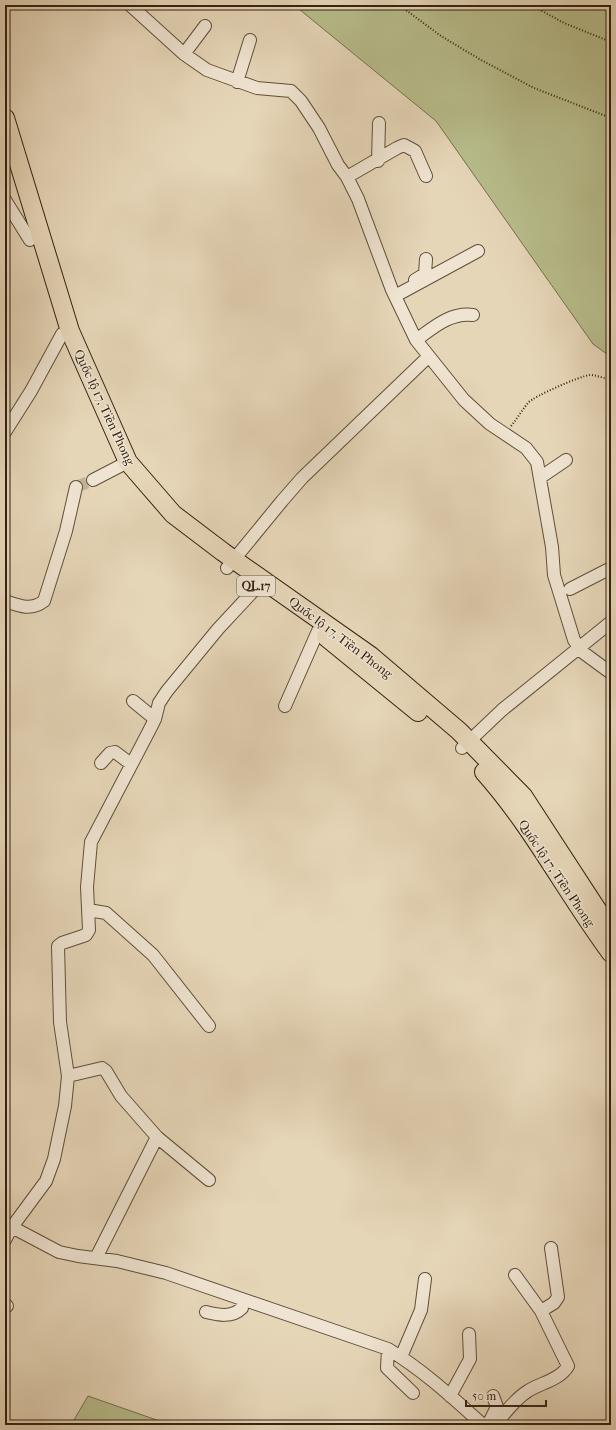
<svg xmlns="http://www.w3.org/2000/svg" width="616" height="1430" viewBox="0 0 616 1430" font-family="'IM FELL French Canon',serif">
	<rect width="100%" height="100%" fill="#e6d6b8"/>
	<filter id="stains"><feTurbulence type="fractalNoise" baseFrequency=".005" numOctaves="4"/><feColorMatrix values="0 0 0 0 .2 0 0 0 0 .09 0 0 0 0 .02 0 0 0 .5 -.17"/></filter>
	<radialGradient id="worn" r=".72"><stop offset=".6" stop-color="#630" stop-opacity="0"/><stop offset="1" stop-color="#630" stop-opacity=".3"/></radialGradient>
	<path fill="#b8bd8c" stroke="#76704f" d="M294,5H611V357L593,344L436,121Z
		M88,1396L171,1425H71Z"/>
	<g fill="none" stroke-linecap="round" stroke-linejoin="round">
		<path stroke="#c2b297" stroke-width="12" stroke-dasharray="12 6" stroke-linecap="butt" d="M76,487L93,480"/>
		<g stroke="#604f3c" stroke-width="14">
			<path id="minor" d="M130,5L184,54L207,70L257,88L291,91L301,101L319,128L338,165L347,177L358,199L392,290L416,340L464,400L490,424L526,448L537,462L552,547L554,575L574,640L581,651L611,673
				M184,54L205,26
				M237,82L250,40
				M378,161L379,123
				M347,177L397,148L404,145L415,151L426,176
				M5,200L30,240
				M415,280L425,274L426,259
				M395,296L478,251
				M416,340C434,327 451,312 473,315
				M5,432L31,391L62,334
				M541,477L566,460
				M93,480L122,465
				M227,568L282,501L302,478L428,357
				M570,589L611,568
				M5,601C19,606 31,611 44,601L66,531L76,487
				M133,701L155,719
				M285,706L318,631
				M462,748L502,710L611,622
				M101,763L110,753L115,752L131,764
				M88,910L106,913L153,955L209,1026
				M68,1076L102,1068L106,1071L121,1096L157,1137
				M6,1224L59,1252L78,1256L117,1261L166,1273L388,1349C423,1370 453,1398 483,1425
				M5,1240L12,1227L46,1181L54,1159L65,1106L68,1076L60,1022L58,946L62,943L86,935L89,930L87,887L91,842L149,731L155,719L159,703L167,691L218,629L257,587
				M96,1258L157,1137L209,1180
				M5,1304L7,1306
				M541,1311L554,1303L558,1297L551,1248
				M206,1312C218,1315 232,1318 242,1308
				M388,1349L387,1368L413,1393
				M401,1357L421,1310L425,1279
				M450,1396L470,1359L469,1334
				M488,1425L497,1407L493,1396
				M495,1425C505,1413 515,1399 528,1391C540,1383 560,1380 568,1366L541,1311L515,1275"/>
		</g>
		<g stroke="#332212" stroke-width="20">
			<path id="highway" d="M5,118L70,331L128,462L173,514L223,552L371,656L459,731L523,796L611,931
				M326,637L418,712
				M484,772C533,827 567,894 611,953"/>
		</g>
		<path stroke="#332212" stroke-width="2" stroke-dasharray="1 2" stroke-linecap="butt" d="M399,5L441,36L481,60L534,88L611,118
			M531,5L564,23L611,42
			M511,426C517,419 522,410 528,403C534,396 580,376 590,375C597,375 604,379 611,379"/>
		<use href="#minor" stroke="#efe4d1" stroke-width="12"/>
		<use href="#highway" stroke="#e6d6b8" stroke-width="18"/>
	</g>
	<g text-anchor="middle" stroke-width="3" stroke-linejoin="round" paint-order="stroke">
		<rect fill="#efe4d1" stroke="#6b5c4b" stroke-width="1" x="237" y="576" width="38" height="20" rx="3"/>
		<g font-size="12" font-weight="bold" fill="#332212">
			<text x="256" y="590">QL.17</text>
		</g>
		<g font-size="13" fill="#332212" stroke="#efe4d1">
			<text transform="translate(105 407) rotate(65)" y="5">Quốc lộ 17, Tiền Phong</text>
			<text transform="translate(341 637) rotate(37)" y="5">Quốc lộ 17, Tiền Phong</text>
			<text transform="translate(557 873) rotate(56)" y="5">Quốc lộ 17, Tiền Phong</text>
		</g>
	</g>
	<rect width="616" height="1430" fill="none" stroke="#e6d6b8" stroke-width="20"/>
	<rect x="6" y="6" width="604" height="1418" fill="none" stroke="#332212" stroke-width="2"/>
	<rect x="10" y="10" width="596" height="1410" fill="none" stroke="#332212"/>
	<path d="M466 1400v6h80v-6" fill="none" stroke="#332212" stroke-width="2"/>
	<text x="472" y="1400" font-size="12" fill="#332212" stroke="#efe4d1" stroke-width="3" paint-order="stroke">50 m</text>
	<rect width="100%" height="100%" filter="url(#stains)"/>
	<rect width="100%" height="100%" fill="url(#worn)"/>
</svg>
